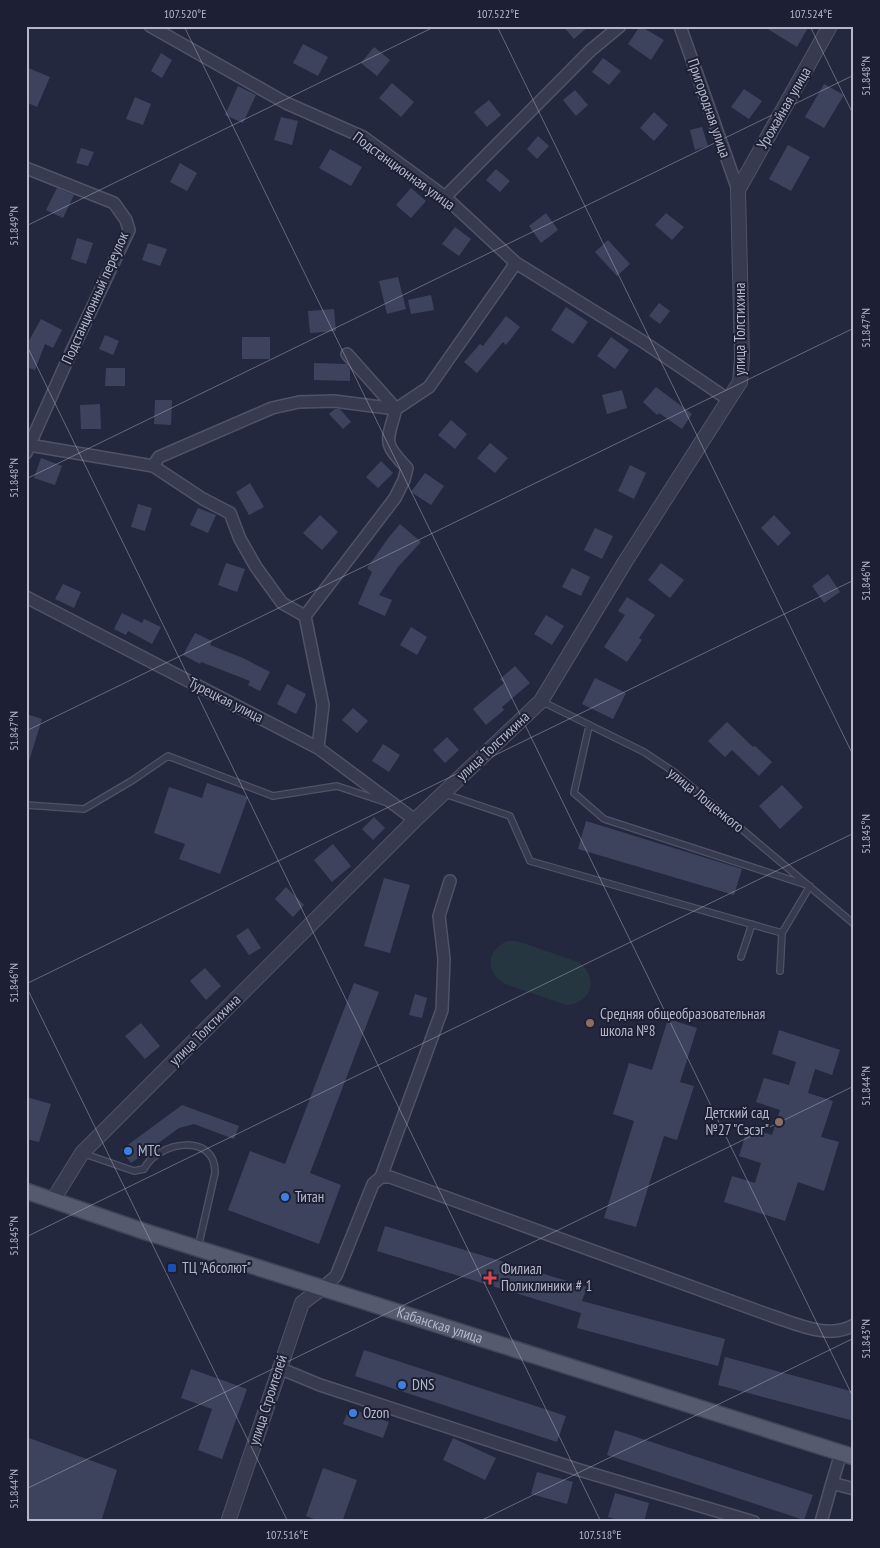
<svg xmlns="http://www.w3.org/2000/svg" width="880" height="1548" viewBox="0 0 880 1548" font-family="'PT Sans Narrow',sans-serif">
	<rect width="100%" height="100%" fill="#24283f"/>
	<path fill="#263640" d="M507,941H516L523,943L578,962C599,977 593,1002 567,1005L505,984C485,972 486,951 507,941Z"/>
	<path fill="#3e435d" d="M563,26H589L574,39Z
		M640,26L664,40L651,60L628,44Z
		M763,26H809L797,47Z
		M303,44L328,57L318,76L293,63Z
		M374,47L390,60L377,76L361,63Z
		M161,53L172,60L162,78L151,71Z
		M603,58L621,71L609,85L592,72Z
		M26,67L50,77L37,107L26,102Z
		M392,83L414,102L401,117L379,98Z
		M824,84L844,95L824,128L805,117Z
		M238,86L256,95L243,123L225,115Z
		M744,89L762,101L749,119L731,107Z
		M575,90L588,105L576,116L563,100Z
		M135,97L151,104L143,125L126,119Z
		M489,100L501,115L487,127L474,112Z
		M654,112L668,125L654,141L640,128Z
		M281,117L298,121L292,145L274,140Z
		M702,127L708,146L695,150L690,130Z
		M538,136L549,146L537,159L527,149Z
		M788,145L810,157L791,191L769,179Z
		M81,148L94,152L88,166L76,163Z
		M330,149L362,167L351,186L319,168Z
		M180,163L197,173L187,191L170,182Z
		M496,169L510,181L500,192L486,180Z
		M57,188L74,195L63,218L46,210Z
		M411,188L426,201L411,218L396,205Z
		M546,213L558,230L541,243L529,226Z
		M666,213L684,227L672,240L655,225Z
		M455,227L471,239L459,256L442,244Z
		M77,238L93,243L86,264L71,259Z
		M608,240L630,264L617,276L595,252Z
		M148,243L167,249L160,266L142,260Z
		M398,277L406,309L387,314L379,281Z
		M431,295L434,310L411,314L408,300Z
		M659,303L670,311L660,324L649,316Z
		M566,307L588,322L573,344L551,330Z
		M334,309L336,331L310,333L308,311Z
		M506,316L520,327L506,345L503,342L477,373L464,362L480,344L483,346Z
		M41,319L62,330L53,348L45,344L35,370L26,367V346Z
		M105,335L119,341L113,355L99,349Z
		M242,337H270V359H242Z
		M611,337L629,350L615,369L597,356Z
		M314,363L346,364L350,369V381L314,380Z
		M106,368H125V386H105Z
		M656,387L692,414L682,429L659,413L657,415L643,402Z
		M622,390L627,408L607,414L602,395Z
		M155,400H172L171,425L154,424Z
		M100,404L101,429H81L80,405Z
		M335,409H340L351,422L343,429L329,414Z
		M451,420L467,434L455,449L438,435Z
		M490,443L508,458L495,473L477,458Z
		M41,458L62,466L55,485L34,478Z
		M381,461L393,473L378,488L366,477Z
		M630,465L646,473L634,499L618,491Z
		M425,473L444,486L431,505L411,492Z
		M250,483L264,507L249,515L236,492Z
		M138,504L152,508L145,531L131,527Z
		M198,508L216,515L208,533L190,525Z
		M320,515L338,532L322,550L303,533Z
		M774,515L791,533L778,546L761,528Z
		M400,524L421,542L398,567L379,595L392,600L385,616L358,604L372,572L367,568L389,537Z
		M595,528L613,536L602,559L584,550Z
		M226,563L245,569L237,592L218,585Z
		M661,563L684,580L670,598L648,580Z
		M572,568L590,577L581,596L562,587Z
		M828,574L840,592L824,603L812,586Z
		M63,584L81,592L74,608L55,599Z
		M627,597L655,615L639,638L642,640L627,662L604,647L625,615L618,611Z
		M122,613L142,623L144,619L161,627L152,644L128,631L126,635L114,629Z
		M546,615L564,626L552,645L534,634Z
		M411,627L427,637L417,655L400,645Z
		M195,633L212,641L210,645L243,658L270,672L260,691L248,685L250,681L201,662L200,664L183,655Z
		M515,666L530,683L502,707L504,710L486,725L473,709L504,683L500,679Z
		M595,678L626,693L613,719L582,704Z
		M287,684L306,694L296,714L277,704Z
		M353,708L368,721L357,733L342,720Z
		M26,714L42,719L29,761L26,760Z
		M727,722L753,747L755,746L772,762L759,776L732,750L725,757L708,741Z
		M447,737L459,750L445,763L433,750Z
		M383,744L400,755L389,772L372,761Z
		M207,783L248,797L220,874L179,859L185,844L154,833L169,787L202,798Z
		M782,785L803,807L780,829L759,806Z
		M374,817L385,828L373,840L362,829Z
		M586,821L742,869L734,895L578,849Z
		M333,844L351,866L332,882L314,860Z
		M384,878L410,885L390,953L364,946Z
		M286,887L304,905L293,917L275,899Z
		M248,928L261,948L249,955L236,936Z
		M205,968L221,986L206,1000L190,981Z
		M354,983L379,992L310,1173L341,1185L319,1244L228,1210L250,1151L285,1164Z
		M415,994L427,998L422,1018L409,1015Z
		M668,1019L697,1028L680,1082L694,1086L677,1140L664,1136L636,1227L604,1218L634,1121L613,1114L629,1063L652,1070Z
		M141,1023L160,1046L145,1059L125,1036Z
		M779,1030L840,1050L832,1075L815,1069L808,1093L833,1101L821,1137L839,1142L824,1191L798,1182L785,1221L724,1202L732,1176L755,1183L761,1163L739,1156L748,1127L772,1135L780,1110L756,1102L764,1078L789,1085L796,1062L772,1054Z
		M26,1097L51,1104L39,1142L26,1139Z
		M182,1105L239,1126L234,1139L194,1124L179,1128L131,1163L121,1150Z
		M385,1226L587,1287L582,1301L725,1339L718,1366L577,1328L581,1313L377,1251Z
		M364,1350L566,1416L557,1442L355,1376Z
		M725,1357L854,1392V1421L718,1385Z
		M191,1369L247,1389L222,1459L198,1450L212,1409L181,1398Z
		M349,1408L389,1422L383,1438L343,1424Z
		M615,1430L813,1495L804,1520L607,1455Z
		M26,1437L117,1470L101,1522H26Z
		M453,1438L496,1458L485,1480L443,1460Z
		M323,1468L357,1480L342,1522H322L306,1516Z
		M537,1472L573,1482L567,1504L531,1494Z
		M615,1493L649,1503L644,1522H624L608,1517Z"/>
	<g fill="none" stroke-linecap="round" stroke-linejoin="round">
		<g stroke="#505367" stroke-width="8">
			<path id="service" d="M541,701L644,752L674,772L854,924
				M589,726L574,793L604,819L810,886L782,933L780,971
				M445,794L510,816L530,861L782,933
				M26,805L84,809L133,780L168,756L273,796L337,786L385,802
				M741,957L752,924
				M82,1153L134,1171L144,1169C158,1141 216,1132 215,1173L198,1248"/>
		</g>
		<g stroke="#505367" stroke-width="14">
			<path id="minor" d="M150,26L286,103L363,137L445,197L516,263L642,341L729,400
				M680,26L738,190
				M26,168L114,203L126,220L129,230L67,361L26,453
				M445,197L591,50L620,26
				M29,445L153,466L203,499L230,513L240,539L256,567L282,603L305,616L323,705L318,748
				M153,466L159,457L272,408L299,402L334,401L396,409L429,387L516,263
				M26,597L318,748L415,820
				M305,616L395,498L404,480L407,468C382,442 387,442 396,409L347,354
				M381,1177L442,1010L444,959L439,916L450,881
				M322,1288L336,1276L373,1184L381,1177H390L772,1316C797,1324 829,1340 854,1325
				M279,1368L320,1385L576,1469L754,1522
				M841,1453L832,1483L854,1489
				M821,1522L832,1483"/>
		</g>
		<g stroke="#505367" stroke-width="16">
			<path id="tertiary" d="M53,1200L82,1153L415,820L541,701L625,562L740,382L742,358L738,190L830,26
				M228,1522L302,1303L322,1288"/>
		</g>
		<g stroke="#424458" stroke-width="18">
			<g id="primary">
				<path id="s1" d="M26,1191L143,1231L854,1457"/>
			</g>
		</g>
		<use href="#service" stroke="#383b4f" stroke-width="5.5"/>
		<use href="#minor" stroke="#383b4f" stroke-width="11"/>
		<use href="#tertiary" stroke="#383b4f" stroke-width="14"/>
		<use href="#primary" stroke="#565a6f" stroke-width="15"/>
	</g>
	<path fill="none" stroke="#b5b7ca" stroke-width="1" stroke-opacity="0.45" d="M184,26L854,1399M497,26L854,757M810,26L854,116M26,226L436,26M26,344L601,1522M26,479L854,75M26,731L854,328M26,984L854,580M26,986L288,1522M26,1237L854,833M26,1489L854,1086M478,1522L854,1338"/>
	<g fill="#8d6e63" stroke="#1d2034" stroke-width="2">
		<circle cx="590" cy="1023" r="5"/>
		<circle cx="779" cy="1122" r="5"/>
	</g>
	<g fill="#3f7fe0" stroke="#1d2034" stroke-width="2">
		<circle cx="128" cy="1151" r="5"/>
		<circle cx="285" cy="1197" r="5"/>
		<circle cx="402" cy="1385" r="5"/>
		<circle cx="353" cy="1413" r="5"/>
	</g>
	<rect fill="#1a4fb4" stroke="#1d2034" stroke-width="2" x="167" y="1263" width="10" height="10" rx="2.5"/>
	<path fill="#e0444e" stroke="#1d2034" stroke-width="2" d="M487.5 1270.5h5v5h5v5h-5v5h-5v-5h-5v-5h5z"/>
	<g text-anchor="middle" stroke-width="4" stroke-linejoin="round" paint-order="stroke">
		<g font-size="15" fill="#b5b7ca" stroke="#1d2034">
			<text transform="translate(709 108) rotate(71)" y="5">Пригородная улица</text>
			<text transform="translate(784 108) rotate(-60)" y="5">Урожайная улица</text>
			<text transform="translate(404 171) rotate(36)" y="5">Подстанционная улица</text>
			<text transform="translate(95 298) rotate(-66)" y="5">Подстанционный переулок</text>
			<text transform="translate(740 329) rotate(-90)" y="5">улица Толстихина</text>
			<text transform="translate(226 700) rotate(27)" y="5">Турецкая улица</text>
			<text transform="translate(493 746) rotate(-43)" y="5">улица Толстихина</text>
			<text transform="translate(706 800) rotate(39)" y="5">улица Лощенкого</text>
			<text transform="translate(205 1030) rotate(-45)" y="5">улица Толстихина</text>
			<text dy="5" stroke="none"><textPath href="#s1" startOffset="435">Кабанская улица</textPath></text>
			<text transform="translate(268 1400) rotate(-72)" y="5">улица Строителей</text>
		</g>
		<g font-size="15" fill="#b5b7ca" stroke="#1d2034" text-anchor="start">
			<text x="600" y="1019">Средняя общеобразовательная<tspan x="600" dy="17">школа №8</tspan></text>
			<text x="769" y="1118" text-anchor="end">Детский сад<tspan x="769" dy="17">№27 "Сэсэг"</tspan></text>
			<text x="138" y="1156">МТС</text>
			<text x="295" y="1202">Титан</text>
			<text x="182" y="1273">ТЦ "Абсолют"</text>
			<text x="501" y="1274">Филиал<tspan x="501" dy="17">Поликлиники # 1</tspan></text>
			<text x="412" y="1390">DNS</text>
			<text x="363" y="1418">Ozon</text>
		</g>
	</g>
	<rect width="880" height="1548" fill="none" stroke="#1d2034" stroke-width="55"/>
	<rect x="28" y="28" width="824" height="1492" fill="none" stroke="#b5b7ca" stroke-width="2"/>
	<g font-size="12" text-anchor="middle" fill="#b5b7ca">
		<text x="185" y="18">107.520°E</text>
		<text x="498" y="18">107.522°E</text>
		<text x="811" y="18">107.524°E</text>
		<text transform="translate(866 76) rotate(-90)" y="4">51.848°N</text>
		<text transform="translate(14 226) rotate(-90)" y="4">51.849°N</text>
		<text transform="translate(866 328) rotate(-90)" y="4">51.847°N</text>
		<text transform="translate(14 478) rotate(-90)" y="4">51.848°N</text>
		<text transform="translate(866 581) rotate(-90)" y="4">51.846°N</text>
		<text transform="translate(14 731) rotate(-90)" y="4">51.847°N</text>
		<text transform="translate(866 834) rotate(-90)" y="4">51.845°N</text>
		<text transform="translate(14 983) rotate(-90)" y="4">51.846°N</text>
		<text transform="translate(866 1086) rotate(-90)" y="4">51.844°N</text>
		<text transform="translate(14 1236) rotate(-90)" y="4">51.845°N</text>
		<text transform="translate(866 1339) rotate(-90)" y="4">51.843°N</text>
		<text transform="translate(14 1489) rotate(-90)" y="4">51.844°N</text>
		<text x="287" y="1539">107.516°E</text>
		<text x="600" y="1539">107.518°E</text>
	</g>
</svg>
